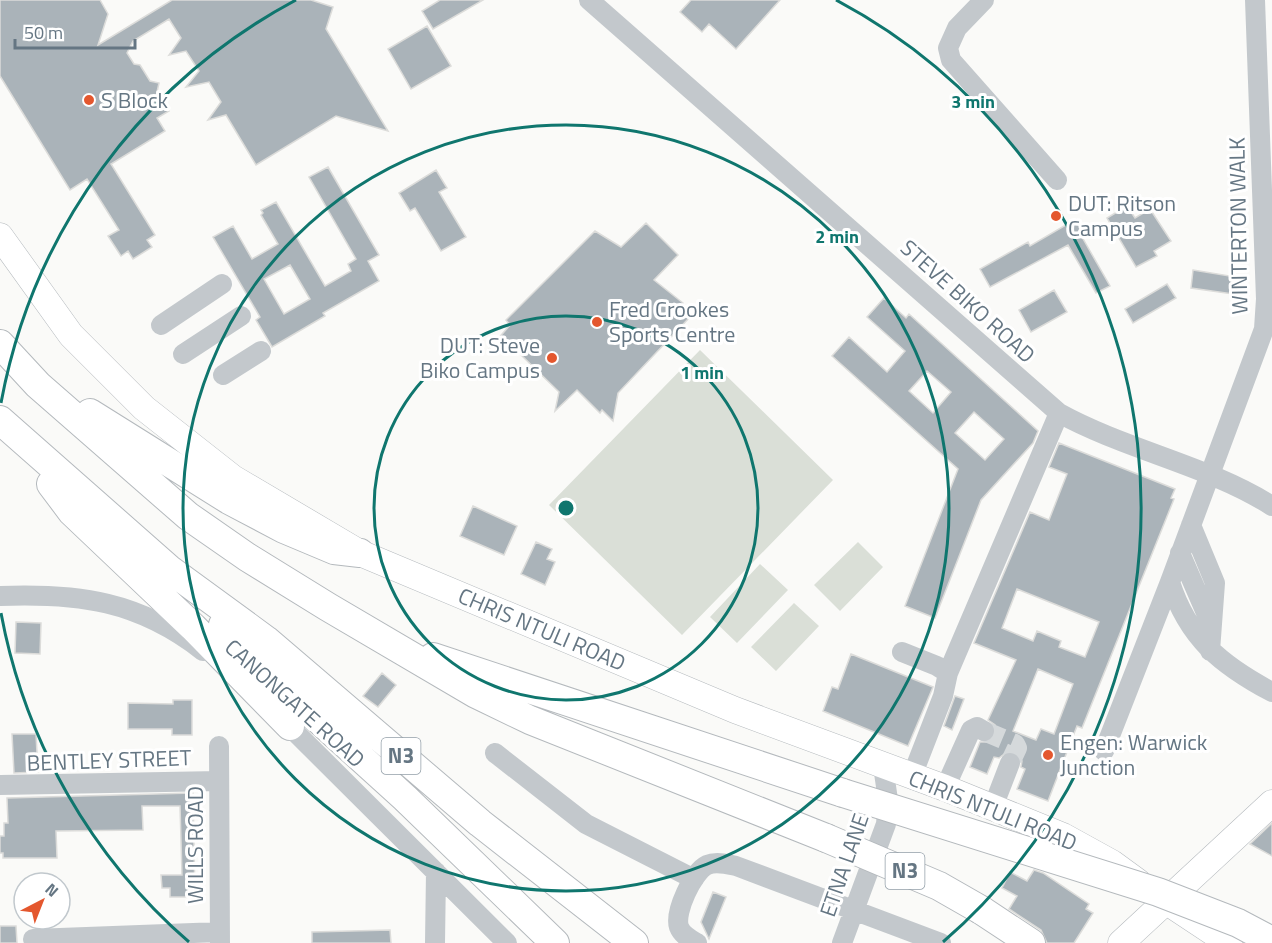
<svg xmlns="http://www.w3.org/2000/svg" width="1272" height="943" viewBox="0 0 1272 943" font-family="'Titillium Web',sans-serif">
	<rect width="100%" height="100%" fill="#fafaf8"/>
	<path fill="#dadfd7" d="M700,350L833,480L682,635L549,505Z
		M858,542L883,567L840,611L814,585Z
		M760,564L788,590L737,643L710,617Z
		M794,603L819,626L776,671L751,647Z"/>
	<path fill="#aab3b9" stroke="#dcdcda" stroke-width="1.5" fill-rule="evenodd" d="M0,0H100L108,14L98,45L172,0H311L333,7L326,29L388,131L336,116L256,165L226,115L208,120L221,102L209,82L186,87L199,71L186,51L169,55L181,38L169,19L133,41L127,53L134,64L140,65L150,81L159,83L157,92L169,111L157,118L165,131L111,164L155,235L147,240L152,247L133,259L128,251L121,256L108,236L119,230L87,179L70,190L0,76Z
		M440,0H483L433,29L422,11Z
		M691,0H780L736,49L709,24L702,32L680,12Z
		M427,26L451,66L411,89L388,49Z
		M328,167L379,255L368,261L379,281L323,313L325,316L272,347L256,320L260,317L213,237L233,226L252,259L278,244L261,215L263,213L261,210L276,202L325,286L351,271L348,264L356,259L309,177ZM290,265L310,299L284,314L264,279Z
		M436,170L447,188L439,192L466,237L441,251L415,208L410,211L399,193Z
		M1127,206L1135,218L1150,209L1171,241L1154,251L1157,256L1136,267L1107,218Z
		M1076,219L1085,236L1082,237L1110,286L1096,293L1068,245L990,287L980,269L1028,242L1030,246Z
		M646,223L678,255L654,280L683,303L678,309L689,318L618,393L613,421L602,410L600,413L577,390L555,411L559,392L519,353L516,355L511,349H489L510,325L506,320L595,231L621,247Z
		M1193,270L1236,277L1233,294L1191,288Z
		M1167,284L1176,298L1133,323L1125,309Z
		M1054,290L1067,312L1031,332L1019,310Z
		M884,298L906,318L909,314L1038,431L1033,443L981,500L935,618L905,606L958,469L832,356L849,337L887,372L905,351L867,317ZM927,371L951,392L933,413L909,391ZM974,412L1004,439L985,460L955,433Z
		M1059,443L1175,489L1171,498L1174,499L1082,728L1077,726L1048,801L1017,789L1025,769L1021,767L1022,761L1015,752L1008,751L999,758L994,757L987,774L970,767L980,742H990L995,736V725L988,720L1016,660L974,643L1030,512L1049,520L1067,474L1049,467ZM1017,589L1099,622L1085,657L1059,647L1061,641L1037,631L1033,641L1002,628ZM1038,669L1073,684L1054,734L1041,729L1036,740L1013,731Z
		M473,506L517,526L504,555L460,536Z
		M536,542L552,549L547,559L555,562L545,585L521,574Z
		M16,622L41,623L40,654L15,653Z
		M851,654L933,687L908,746L823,711L832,687L838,689Z
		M382,673L396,685L378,707L363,696Z
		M955,696L964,699L952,730L944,726Z
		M173,700H192V735H172V729H128V703L173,704Z
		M12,734H36L38,772L14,773Z
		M193,793L195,897H170V888H162L161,875H182L180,806H142L143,830L56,831L57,858H3V853H0V836H4V823H8L7,798Z
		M1272,823V856L1250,844Z
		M1034,870L1043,873L1089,904L1086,909L1093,913L1074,943H1047L1041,930L1009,909L1017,896L1002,888L1010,872L1027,881Z
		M713,892L726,897L709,939L701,922Z
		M0,926H16L17,943H0Z
		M390,930L391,943H312V932Z"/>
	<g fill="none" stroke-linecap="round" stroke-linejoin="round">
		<path stroke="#d5d9db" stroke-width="20" stroke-dasharray="20 10" stroke-linecap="butt" d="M984,731L1015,744L1017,748L1010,763"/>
		<g stroke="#b5babe" stroke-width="27">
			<path id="major" d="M0,236L71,335L144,408L233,478L360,553L735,710L945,788L1063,836L1112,863L1138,882
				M1170,904L1229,943
				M1121,943L1272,803"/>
		</g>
		<g stroke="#b4b9bd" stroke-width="30">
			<path id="highway" d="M0,344L38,385L188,516L247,557L328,607L476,694L530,720L826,838
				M90,413L229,500L284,529L334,550L360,553
				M0,420L169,569L266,640L480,823L634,943
				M51,484L72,512L193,627L290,726
				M223,625L274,679L405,798L555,943
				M433,657L843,793
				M981,910L1031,943"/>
		</g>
		<path stroke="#c3c8cc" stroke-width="20" d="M589,0L1059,413C1126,450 1210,466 1272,506
			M984,0L957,28L948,48L951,60L1057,180
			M161,325L222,284
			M183,354L241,316
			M223,375L261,351
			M1191,525L1215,583L1210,651
			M1180,553L1210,622
			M1170,582C1188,638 1221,665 1272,692
			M0,596C79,593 139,601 203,651
			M902,652L937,666L948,673L943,696L912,776
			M948,673L1059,413
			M282,719L507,943
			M219,746L220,943
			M1104,751L1170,582L1264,329L1266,299L1255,0
			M495,753L586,824L694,879
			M0,785L219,781
			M945,788L971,730L977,727L984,731
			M993,807L1010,763
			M33,939L220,932
			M435,943L436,872
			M697,943C690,939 682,935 679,927C674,912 693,872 707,865C716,861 727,864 736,866L941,943
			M842,943L886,824L888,800L883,766"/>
		<use href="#major" stroke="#fff" stroke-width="26"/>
		<use href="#highway" stroke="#fff" stroke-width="28"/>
		<g stroke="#b4b9bd" stroke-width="30" stroke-linecap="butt">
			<path id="highway-bridge" d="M843,793L1158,892L1238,923L1272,941
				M826,838L939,886L981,910"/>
		</g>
		<use href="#highway-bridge" stroke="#fff" stroke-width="28"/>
	</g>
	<g fill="none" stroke="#0f766e" stroke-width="3">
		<circle cx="566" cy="508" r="192"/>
		<circle cx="566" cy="508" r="383"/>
		<path d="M189 942A575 575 0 0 1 1 613M1 403A575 575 0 0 1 296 0M836 0A575 575 0 0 1 943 942"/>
	</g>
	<g fill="#e4572e" stroke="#fff" stroke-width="2">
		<circle cx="89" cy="100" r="6"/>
		<circle cx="1056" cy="216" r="6"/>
		<circle cx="597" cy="322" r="6"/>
		<circle cx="552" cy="358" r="6"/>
		<circle cx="1048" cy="755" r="6"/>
	</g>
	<g text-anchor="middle" stroke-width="6" stroke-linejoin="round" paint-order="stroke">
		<g fill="#fff" stroke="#939fa8" stroke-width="1.5">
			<rect x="381.5" y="738" width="39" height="36" rx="4.5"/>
			<rect x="885.5" y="853" width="39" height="36" rx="4.5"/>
		</g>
		<g font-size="21" font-weight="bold" fill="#657683">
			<text x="401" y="763">N3</text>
			<text x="905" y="878">N3</text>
		</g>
		<g font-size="22" fill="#657683" stroke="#fff" text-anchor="start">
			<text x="101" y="108">S Block</text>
			<text x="1068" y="211">DUT: Ritson<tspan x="1068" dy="25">Campus</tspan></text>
			<text x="609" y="317">Fred Crookes<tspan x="609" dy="25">Sports Centre</tspan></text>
			<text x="540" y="353" text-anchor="end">DUT: Steve<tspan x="540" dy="25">Biko Campus</tspan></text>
			<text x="1060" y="750">Engen: Warwick<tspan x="1060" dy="25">Junction</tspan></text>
		</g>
		<g font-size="22" fill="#657683" stroke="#fff">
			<text transform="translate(1238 226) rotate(-91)" y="8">WINTERTON WALK</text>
			<text transform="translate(968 301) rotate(42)" y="8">STEVE BIKO ROAD</text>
			<text transform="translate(542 629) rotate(23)" y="8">CHRIS NTULI ROAD</text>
			<text transform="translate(295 703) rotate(42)" y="8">CANONGATE ROAD</text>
			<text transform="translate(109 760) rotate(-2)" y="8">BENTLEY STREET</text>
			<text transform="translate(993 810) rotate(22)" y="8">CHRIS NTULI ROAD</text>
			<text transform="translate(195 845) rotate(-90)" y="8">WILLS ROAD</text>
			<text transform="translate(844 865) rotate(-71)" y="8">ETNA LANE</text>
		</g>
	</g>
	<circle cx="566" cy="508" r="9" fill="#0f766e" stroke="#fff" stroke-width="3"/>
	<g font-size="18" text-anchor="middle" font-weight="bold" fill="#0f766e" stroke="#fff" stroke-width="6" stroke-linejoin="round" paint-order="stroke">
		<text x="973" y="108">3 min</text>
		<text x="837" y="243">2 min</text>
		<text x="702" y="379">1 min</text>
	</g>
	<g transform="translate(42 901) rotate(42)"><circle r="28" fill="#ffffff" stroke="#c1c8cd" stroke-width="1.5"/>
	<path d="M0-4.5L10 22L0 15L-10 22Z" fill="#e4572e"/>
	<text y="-9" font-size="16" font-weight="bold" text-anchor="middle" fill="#657683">N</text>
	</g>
	<path d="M15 39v9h120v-9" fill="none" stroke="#657683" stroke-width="3"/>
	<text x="24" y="39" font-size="18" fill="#657683" stroke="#ffffff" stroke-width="4.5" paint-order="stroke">50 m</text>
</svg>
